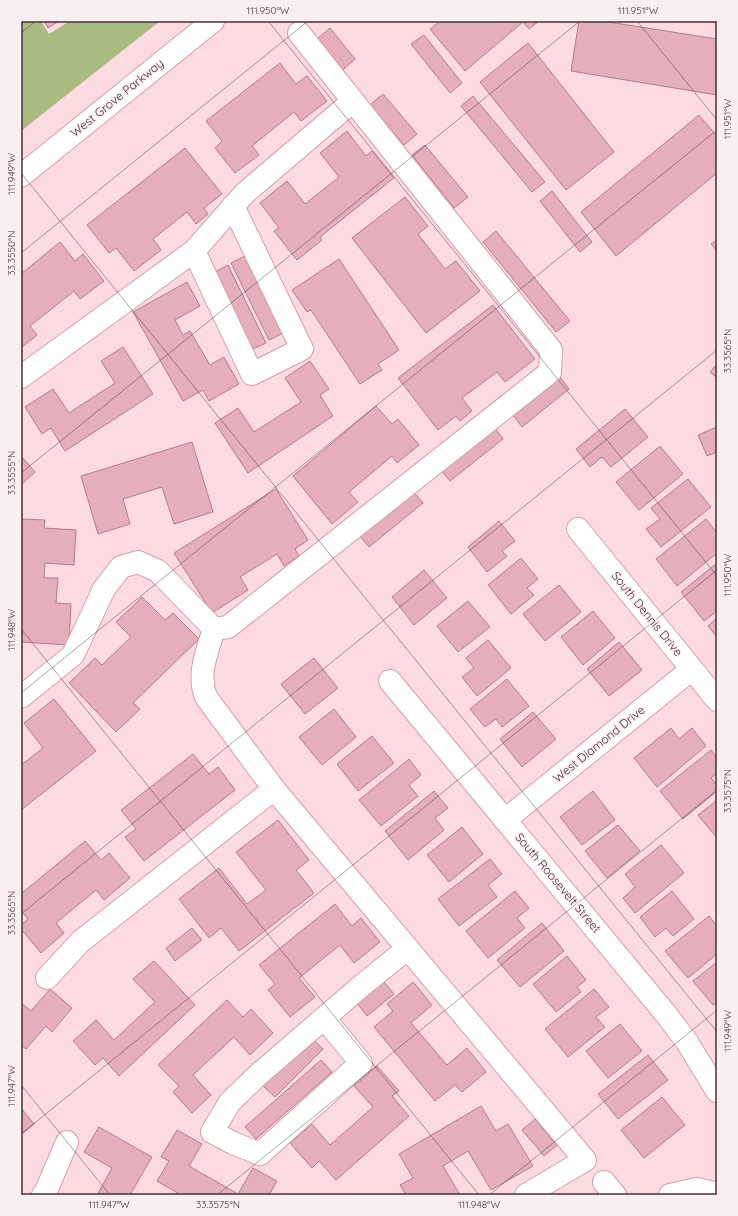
<svg xmlns="http://www.w3.org/2000/svg" width="738" height="1216" viewBox="0 0 738 1216" font-family="Quicksand,sans-serif">
	<rect width="100%" height="100%" fill="#fcdae2"/>
	<path fill="#a9bb81" d="M21,21H41L49,34L70,21H160L21,131Z"/>
	<path fill="#e4aebb" stroke="#b27e8c" d="M44,21H59L48,28Z
		M440,21H539L529,29L523,22L465,71L430,29Z
		M579,21H602L717,39V95L571,71Z
		M330,28L355,59L343,70L317,39Z
		M424,35L462,83L450,93L411,44Z
		M528,43L614,152L566,190L480,82Z
		M280,63L296,84L307,76L327,101L301,121L294,112L252,146L259,155L235,173L215,148L222,141L206,121Z
		M383,94L417,134L404,145L370,105Z
		M473,96L545,182L532,192L461,106Z
		M699,115L717,136V173L616,256L581,212Z
		M347,131L366,156L372,151L394,178L320,237L322,240L297,260L274,231L279,228L260,203L287,181L305,204L339,177L320,153Z
		M425,145L468,197L454,208L412,155Z
		M185,148L222,194L204,208L208,214L196,224L187,212L153,239L161,250L134,271L116,248L109,253L87,225Z
		M552,191L592,242L580,252L540,201Z
		M405,197L428,226L418,234L445,269L456,261L480,291L426,333L352,238Z
		M496,231L570,321L556,332L483,242Z
		M717,240V251L711,244Z
		M60,242L75,261L83,254L104,281L80,299L74,291L30,326L37,335L21,348V274Z
		M245,256L283,333L269,340L231,263Z
		M339,259L399,350L378,364L382,370L360,384L311,310L307,312L292,290Z
		M228,265L266,343L251,350L213,273Z
		M187,282L200,306L175,320L183,335L190,331L210,365L224,357L239,384L209,401L203,390L183,401L133,312Z
		M493,305L535,359L505,382L497,372L462,398L472,411L460,421L456,416L438,430L398,378Z
		M123,347L153,394L65,451L51,428L42,434L25,407L53,389L69,413L115,383L101,361Z
		M310,361L329,389L320,395L333,416L248,473L215,423L238,408L254,432L301,402L285,378Z
		M717,364V378L710,372Z
		M560,377L569,389L522,427L513,415Z
		M376,406L392,424L398,419L419,445L397,463L392,456L349,492L358,502L332,524L293,476Z
		M625,409L648,437L611,467L602,457L590,467L576,449Z
		M494,427L503,439L450,481L441,470Z
		M717,427V452L707,456L698,435Z
		M192,442L213,512L174,524L162,487L123,499L130,524L98,534L81,476Z
		M660,446L683,474L639,510L616,482Z
		M21,456L35,472L21,485Z
		M688,479L711,507L661,547L646,529L660,519L651,508Z
		M276,489L308,540L295,549L299,556L284,566L277,554L240,577L248,590L212,613L174,553Z
		M412,490L423,503L369,547L358,534Z
		M21,519L45,520L44,528L76,530L74,565L45,563L44,578H58L56,603L71,604L69,645L21,642Z
		M706,519L717,533V553L677,586L656,559Z
		M499,521L515,541L502,551L507,556L487,572L468,547Z
		M521,558L538,579L527,588L534,595L511,614L488,585Z
		M717,563V611L704,621L681,592Z
		M424,570L447,598L414,625L392,597Z
		M559,585L581,612L545,641L523,614Z
		M142,597L165,620L173,613L199,639L133,703L140,709L116,732L69,683L95,658L102,665L131,637L116,622Z
		M468,601L490,627L458,652L437,626Z
		M593,611L615,638L583,665L561,637Z
		M717,618V637L708,626Z
		M488,640L511,668L477,696L462,677L474,668L466,658Z
		M619,642L642,670L609,696L587,669Z
		M314,658L338,688L305,714L281,684Z
		M507,679L529,706L502,727L496,719L485,727L470,709Z
		M54,699L96,751L21,810V765L43,748L24,723Z
		M334,709L356,737L322,765L299,737Z
		M533,712L556,739L522,767L500,739Z
		M671,728L679,739L692,728L706,746L657,787L634,758Z
		M372,736L394,763L358,791L337,764Z
		M711,750L717,758V773L711,778L717,785V791L683,819L660,791Z
		M193,754L209,774L218,767L235,790L144,861L125,837L136,829L121,810Z
		M409,759L421,775L409,785L418,796L381,826L359,800Z
		M434,791L448,808L435,818L444,830L408,860L385,831Z
		M593,791L615,820L582,845L560,817Z
		M717,800V838L698,815Z
		M278,820L309,860L296,870L314,893L239,951L221,928L209,938L179,899L219,868L247,904L266,890L236,852Z
		M618,825L640,851L607,878L585,851Z
		M462,827L483,854L449,882L427,855Z
		M85,841L101,860L109,853L130,878L104,900L96,890L56,923L64,933L41,953L21,929V925L28,919L21,911V894Z
		M661,845L684,873L635,913L623,898L635,887L625,874Z
		M490,859L502,874L488,885L497,897L459,926L438,899Z
		M515,891L529,908L517,918L525,928L488,958L466,931Z
		M672,891L694,919L673,936L666,928L655,937L640,917Z
		M335,904L352,926L361,918L380,942L354,963L340,945L299,978L315,997L290,1017L268,990L275,984L259,965Z
		M709,916L717,926V954L688,978L665,951Z
		M542,923L564,951L520,987L497,960Z
		M192,928L202,940L175,961L166,948Z
		M567,956L586,980L577,987L581,992L556,1012L533,984Z
		M154,961L195,1005L119,1076L103,1058L95,1065L73,1041L96,1020L114,1040L155,1002L133,979Z
		M717,962V1002L713,1005L693,981Z
		M384,982L394,994L367,1016L357,1003Z
		M413,982L432,1005L411,1023L447,1065L467,1048L486,1072L462,1092L455,1085L435,1101L374,1027L393,1011L387,1004Z
		M50,989L72,1008L52,1032L46,1026L26,1049L21,1045V1003L31,1011Z
		M594,989L609,1007L596,1017L605,1027L568,1057L545,1029Z
		M227,1000L243,1017L251,1009L273,1033L250,1055L234,1037L193,1075L211,1095L192,1113L173,1092L179,1086L158,1065Z
		M620,1024L642,1051L608,1078L586,1051Z
		M311,1037L323,1049L275,1097L263,1086Z
		M648,1055L668,1080L618,1119L598,1094Z
		M321,1060L332,1072L256,1139L245,1127Z
		M377,1066L399,1091L392,1096L409,1116L336,1180L319,1161L312,1168L290,1143L312,1124L330,1145L373,1107L354,1086Z
		M662,1097L685,1125L644,1158L621,1130Z
		M481,1106L496,1131L508,1124L533,1166L491,1190L468,1151L443,1166L460,1195H406L400,1185L413,1178L399,1154Z
		M21,1108L34,1124L21,1135Z
		M535,1119L557,1145L544,1156L522,1130Z
		M99,1127L152,1157L130,1195H97L112,1168L84,1152Z
		M177,1130L202,1144L189,1166L238,1194L253,1168L277,1181L269,1195H181L157,1181L169,1161L161,1157Z"/>
	<g fill="none" stroke-linecap="round" stroke-linejoin="round">
		<g stroke="#d59fad" stroke-width="24">
			<path id="minor" d="M21,176L213,21
				M194,251L252,374L302,349L233,206
				M21,377L194,251L245,193L353,101
				M578,529L717,700
				M214,629C207,652 197,674 206,697L274,789L585,1160L526,1195
				M390,681L665,1013L687,1042L717,1091
				M21,697L73,655L104,589L121,567L138,562L158,571L214,629L228,627L550,372L551,350L299,33
				M505,820L692,669
				M47,978L80,942L274,789
				M324,1018L361,1063L260,1154L233,1143L212,1132L230,1102L258,1075L360,987L407,949
				M604,1182L615,1195
				M43,1195L46,1191L67,1142
				M670,1195L697,1189L717,1194"/>
		</g>
		<use href="#minor" stroke="#fff" stroke-width="22"/>
	</g>
	<path fill="none" stroke="#473137" stroke-width="1" stroke-opacity="0.45" d="M268,21L717,576M637,21L717,120M21,33L36,21M21,173L717,1032M21,253L308,21M21,473L580,21M21,629L479,1195M21,693L717,130M21,914L717,350M21,1085L110,1195M21,1134L717,570M217,1195L717,790M489,1195L717,1010"/>
	<g text-anchor="middle" stroke-width="3" stroke-linejoin="round" paint-order="stroke">
		<g font-size="12" fill="#473137" stroke="#f9eef0">
			<text transform="translate(117 98) rotate(-39)" y="4">West Grove Parkway</text>
			<text transform="translate(647 614) rotate(51)" y="4">South Dennis Drive</text>
			<text transform="translate(599 744) rotate(-39)" y="4">West Diamond Drive</text>
			<text transform="translate(558 883) rotate(50)" y="4">South Roosevelt Street</text>
		</g>
	</g>
	<rect width="738" height="1216" fill="none" stroke="#f9eef0" stroke-width="44"/>
	<rect x="22" y="22" width="694" height="1172" fill="none" stroke="#473137" stroke-width="1.5"/>
	<g font-size="10" text-anchor="middle" fill="#473137">
		<text x="268" y="14">111.950°W</text>
		<text x="638" y="14">111.951°W</text>
		<text transform="translate(727 119) rotate(-90)" y="4">111.951°W</text>
		<text transform="translate(11 174) rotate(-90)" y="4">111.949°W</text>
		<text transform="translate(11 253) rotate(-90)" y="4">33.3550°N</text>
		<text transform="translate(727 351) rotate(-90)" y="4">33.3565°N</text>
		<text transform="translate(11 473) rotate(-90)" y="4">33.3555°N</text>
		<text transform="translate(727 575) rotate(-90)" y="4">111.950°W</text>
		<text transform="translate(11 630) rotate(-90)" y="4">111.948°W</text>
		<text transform="translate(727 791) rotate(-90)" y="4">33.3575°N</text>
		<text transform="translate(11 913) rotate(-90)" y="4">33.3565°N</text>
		<text transform="translate(727 1031) rotate(-90)" y="4">111.949°W</text>
		<text transform="translate(11 1086) rotate(-90)" y="4">111.947°W</text>
		<text x="109" y="1208">111.947°W</text>
		<text x="218" y="1208">33.3575°N</text>
		<text x="479" y="1208">111.948°W</text>
	</g>
</svg>
